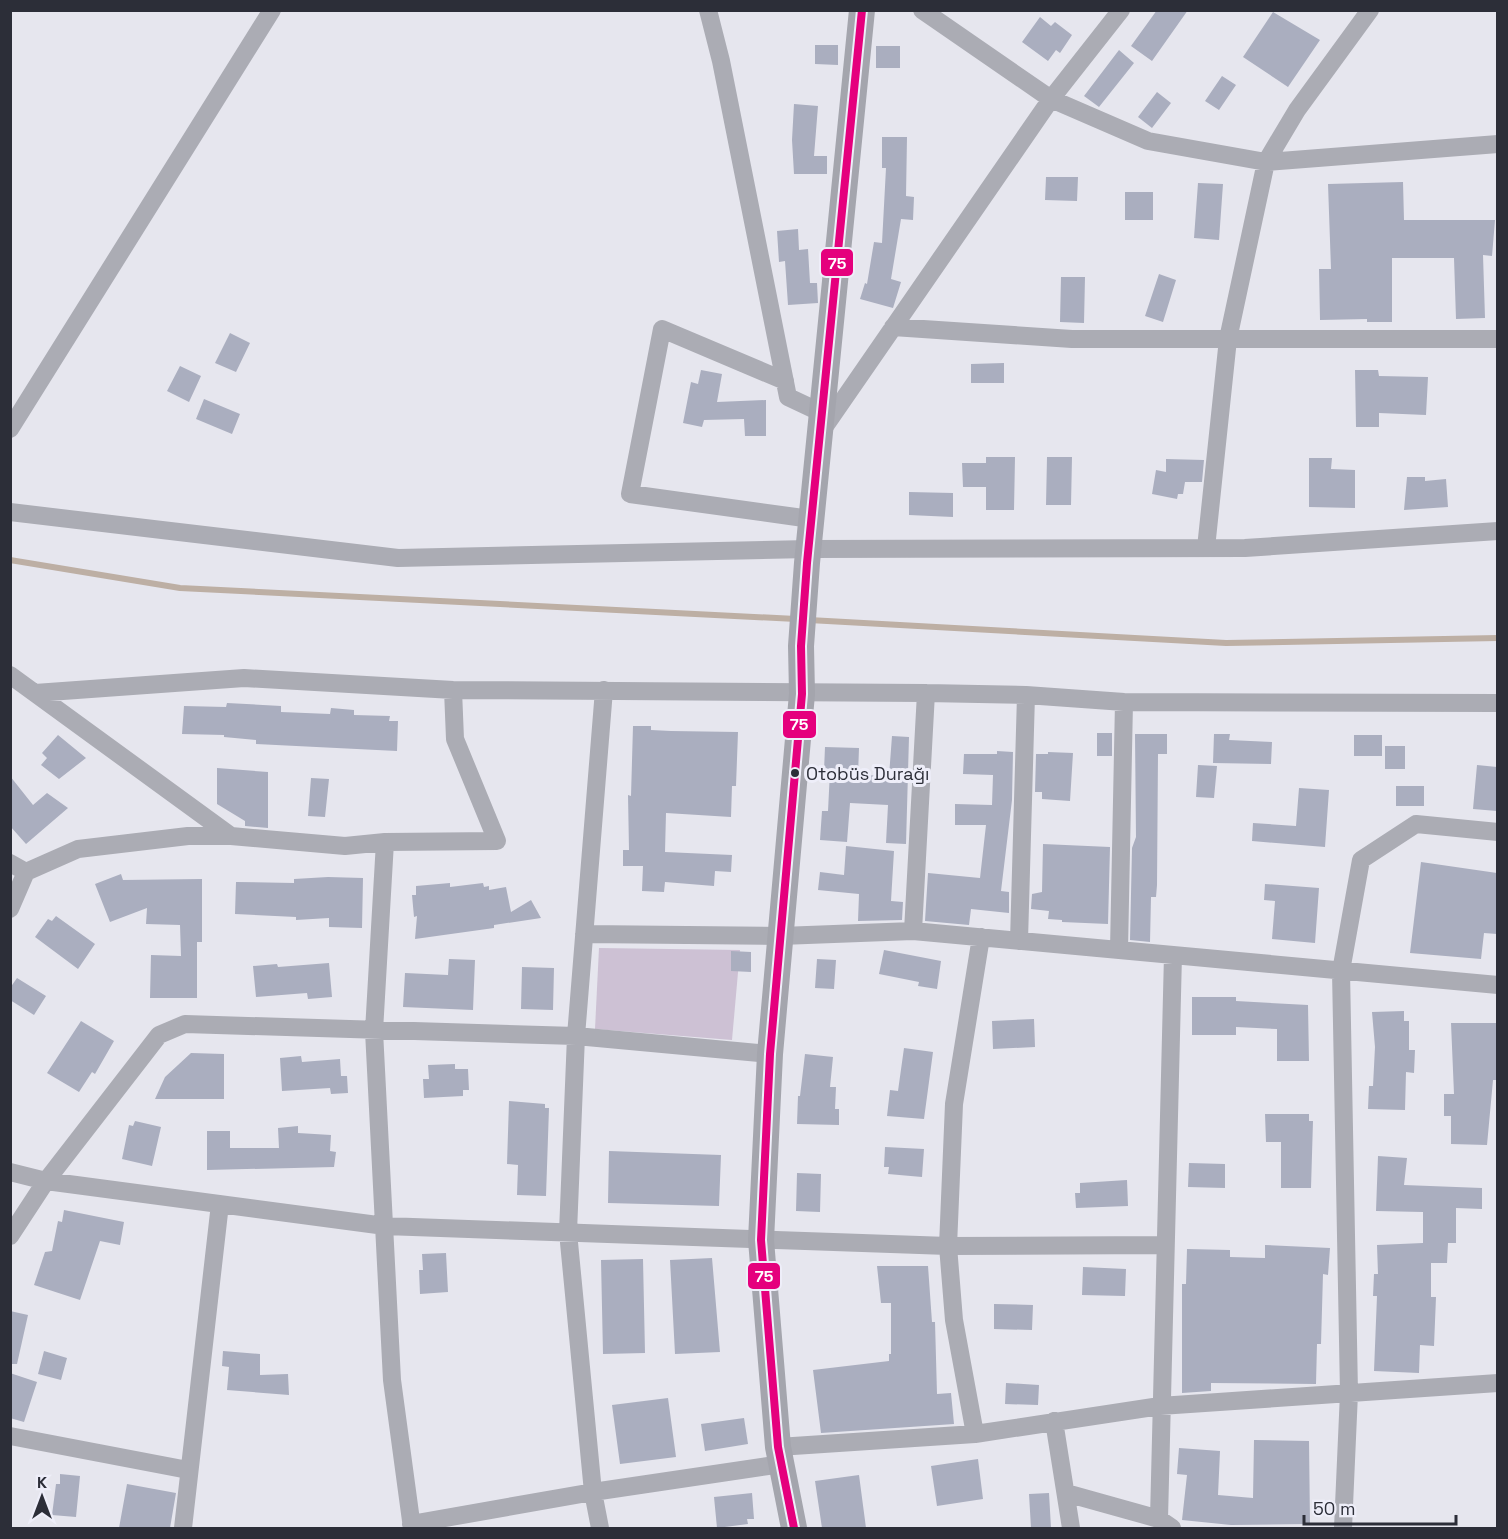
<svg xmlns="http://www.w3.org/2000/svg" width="1508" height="1539" viewBox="0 0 1508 1539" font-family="'Space Grotesk',sans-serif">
	<rect width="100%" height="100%" fill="#e6e6ee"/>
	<path fill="#cdc1d4" d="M599,948L740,950L732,1040L595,1029Z"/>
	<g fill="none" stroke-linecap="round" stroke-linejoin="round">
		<path stroke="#bdafa4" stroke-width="6" d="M10,560L180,588L796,619
			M809,620L1226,643L1498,638"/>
	</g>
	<path fill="#aaaebf" d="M1157,10H1188L1152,61L1131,46Z
		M1273,12L1320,40L1288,87L1243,57Z
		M1040,17L1051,26L1055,22L1072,35L1060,53L1056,50L1048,61L1022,42Z
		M815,45H838V65L815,64Z
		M876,46H900V68H876Z
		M1119,50L1134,63L1099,107L1084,96Z
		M1222,76L1236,85L1219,110L1205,101Z
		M1157,92L1171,103L1152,128L1138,117Z
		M794,104L818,106L814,156H827V174H794L792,140Z
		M882,137H907L906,196L914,197L913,220L901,219L891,279L901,282L893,308L860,299L865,283L867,284L874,242L882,243L886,168H882Z
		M1046,177H1078L1077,201L1045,200Z
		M1403,182L1404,220H1495L1492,256L1483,255L1485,318L1456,319L1454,258H1392V322H1367V319L1320,320L1319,269H1331L1328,184Z
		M1198,183L1223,184L1219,240L1194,238Z
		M1125,192H1153V220H1125Z
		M798,229L799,250L808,249L810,283H817L818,303L788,305L785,261L779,262L777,231Z
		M1159,274L1176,280L1163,322L1145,316Z
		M1061,277H1085L1084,323L1060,322Z
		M230,333L250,343L236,372L215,363Z
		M1004,363V383H971V364Z
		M180,366L201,376L189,402L167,391Z
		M701,370L722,374L717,402L766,400V436H745L744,419L704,420L702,427L683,423L691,382L698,384Z
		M1355,370H1378L1379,376L1428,377L1426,415L1379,413V427H1356Z
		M204,399L240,414L232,434L196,419Z
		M986,457H1015L1014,510H986V487H963L962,463H986Z
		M1047,457H1072L1071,505H1046Z
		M1309,458H1332L1331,469L1355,470V508L1309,507Z
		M1166,459L1204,460L1202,482H1185L1183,494H1178L1177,499L1152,494L1156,470L1166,472Z
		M1407,477H1425V481L1446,479L1448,507L1404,510Z
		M909,492L953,493V517L909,515Z
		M227,703L281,706V712L330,714L331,708L354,710V715L390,716L389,721H398L397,751L256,744V740L224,737V735L182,734L184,706L226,707Z
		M633,726H651V730L671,731L738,732L736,786H732L731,817L666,813L665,852L732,855L731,872L715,871L714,886L665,882L664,892L642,891L643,866H623V850H629L628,795L631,796Z
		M1097,733H1112V756H1097Z
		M1135,734H1167V754H1158L1157,885L1156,897H1151L1150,942L1130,940L1132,848L1136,837Z
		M1214,734H1230L1229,740L1272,742L1271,764L1213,763Z
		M58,735L86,758L59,779L41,765L47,758L42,753Z
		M1354,735H1382V756H1354Z
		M892,736L909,737L906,844L886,843L888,805L850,803L847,842L820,840L822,811H828L830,771H824L825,747L859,748L858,775L889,776Z
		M1385,746H1405V769H1385Z
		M997,751L1013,752L1012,800L1001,891L1009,892V913L971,909L969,925L925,921L928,873L980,878L986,825H955V804L992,805L993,775L963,774L964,754H997Z
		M1048,752L1073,753L1070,801L1042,799V792H1035L1036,754H1048Z
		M1198,765L1217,766L1214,798L1196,797Z
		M1477,765L1497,767V811L1473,809Z
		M217,768L268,772V828L245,826V821L217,804Z
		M10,776L33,805L47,793L68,808L26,844L10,826Z
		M311,778L329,779L325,817L308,816Z
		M1396,786H1424V806H1396Z
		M1299,788L1329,790L1325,847L1252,841L1253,823L1296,826Z
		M1043,844L1110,847L1108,924L1062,922V920L1048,919L1049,911L1031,909L1032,894L1042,892Z
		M846,846L894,851L891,901L903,902L902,920L858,921L859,894L818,890L820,872L844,875Z
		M1421,862L1497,873V934L1484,933L1481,959L1410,953Z
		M121,874L123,880L202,879V942H197V998H150L151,955L181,956L180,925L146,924L147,908L110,922L95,884Z
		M328,877L363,878L362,928L329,927V918L296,920V917L235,914L236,882L294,883V879Z
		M450,883V887L483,883L484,887L489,886V890L506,887L511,912L531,900L541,918L494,925V928L415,939L417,916L414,917L412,895H416V886Z
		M1265,884L1319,888L1315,943L1272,939L1275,901L1264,900Z
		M56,916L95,944L78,969L35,937L48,919L52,921Z
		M884,950L941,961L937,989L918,986L919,982L879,974Z
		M731,951L751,952V972L731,971Z
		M449,959L475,960L473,1010L403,1007L405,973L448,975Z
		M817,959L836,960L834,989L815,988Z
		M329,963L332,997L308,999L307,993L256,997L253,966L277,964L278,967Z
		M522,967L554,968L553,1010L521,1009Z
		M17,978L46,996L34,1015L10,1000V988Z
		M1192,997H1236V1001L1308,1005L1309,1061H1277V1029L1236,1027V1035H1192Z
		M1404,1011V1021H1409V1050H1415L1414,1073L1406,1072L1405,1110L1368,1109L1369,1086H1373L1375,1047L1372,1012Z
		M1034,1019L1035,1047L993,1049L992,1021Z
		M81,1021L114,1041L95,1074L92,1072L79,1092L47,1073Z
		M1451,1023H1497V1080H1493L1487,1145L1451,1144V1116H1444V1094H1454Z
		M904,1048L933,1052L924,1119L887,1116L890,1090L898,1091Z
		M191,1053L224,1054V1099H155L165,1077Z
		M805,1054L833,1057L830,1087H836L835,1109H839V1125L797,1124L798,1096H800Z
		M301,1056L302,1062L340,1059L341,1076H347L348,1093L331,1094L330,1088L282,1091L280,1058Z
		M455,1064V1069H468L469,1090H463V1096L424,1098L423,1079H429L428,1065Z
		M509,1101L545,1104V1108H549L546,1196L517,1195L518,1165L507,1164Z
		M1265,1114H1309V1121H1313L1311,1188H1281V1142H1266Z
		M135,1121L161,1127L152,1166L122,1159L129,1125L133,1126Z
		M298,1126V1133L331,1135L330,1151L336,1152L334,1167L207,1170V1131H230V1148H279L278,1128Z
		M885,1147L924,1149L922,1177L888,1174L889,1167H884Z
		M609,1151L721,1155L719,1206L608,1203Z
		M1378,1156L1407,1158L1404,1185L1482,1188V1209L1456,1208V1243H1448L1447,1263H1431V1297H1436L1434,1346L1420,1345L1419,1373L1374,1371L1377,1296H1373L1374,1274H1378L1377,1245L1423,1243V1212L1376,1211Z
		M1189,1163L1225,1164V1188L1188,1187Z
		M797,1173L821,1174L820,1212L796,1211Z
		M1127,1180L1128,1206L1076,1208L1075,1193H1080V1183Z
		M64,1210L124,1222L120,1245L100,1241L80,1300L34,1285L45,1252L52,1251L58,1221L62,1222Z
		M1265,1245L1330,1248L1328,1275L1323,1274L1321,1344H1317L1316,1384L1211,1383V1391L1182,1393V1284H1186L1187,1249L1230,1250V1257L1265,1258Z
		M446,1253L448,1292L420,1294L419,1270H423L422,1254Z
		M712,1258L720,1352L675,1354L670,1260Z
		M643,1259L645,1353L603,1354L601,1260Z
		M877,1266H928L932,1322H935L937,1394L951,1393L954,1424L821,1433L813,1370L889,1361V1354H891V1303H881Z
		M1083,1267L1126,1269L1125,1296L1082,1295Z
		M994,1304L1033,1305L1032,1330L994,1329Z
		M10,1311L28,1315L17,1364H10Z
		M44,1351L67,1358L61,1380L38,1374Z
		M223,1351L260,1354V1375L288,1374L289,1395L227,1390L229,1367L222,1366Z
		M10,1373L37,1382L24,1422L10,1418Z
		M1006,1383L1039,1385L1038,1405L1005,1404Z
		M668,1398L676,1457L620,1464L612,1405Z
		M744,1418L748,1444L705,1451L701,1424Z
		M1254,1440L1309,1441L1310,1524L1231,1525L1182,1520L1187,1475L1177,1474L1179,1448L1220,1451L1218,1495L1253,1498Z
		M978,1459L983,1499L937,1506L931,1466Z
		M60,1474L80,1476L76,1517L52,1515L56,1484H60Z
		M859,1475L866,1528H822L815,1481Z
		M127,1484L176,1493L170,1528H119Z
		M752,1493L754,1519H747L748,1524L717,1528L714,1497Z
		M1049,1493L1051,1528H1031L1029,1494Z"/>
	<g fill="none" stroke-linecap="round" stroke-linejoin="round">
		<path stroke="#abacb4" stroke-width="18" d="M708,10L721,61L788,397L822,413
			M922,10L1051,99L1148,141L1266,162L1498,144
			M893,327L1072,339H1498
			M785,381L662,329L630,494L811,519
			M10,429L272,10
			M821,432L1051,99L1121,10
			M10,512L398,558L809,549L1245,548L1498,531
			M1206,548L1228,339L1266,162L1297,110L1370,10
			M10,675L231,836
			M35,693L244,678L453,690L926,693L1026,695L1124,702L1498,703
			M385,842L374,1031L392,1380L412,1528
			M10,863L26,872L78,849L188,836H231L345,846L385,842L497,841L455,739L453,690
			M10,909L26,872
			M913,931L926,693
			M584,934L781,936L913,931L1498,985
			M1019,941L1026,695
			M1119,950L1124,702
			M10,1172L46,1181L385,1226L948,1246L1164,1245
			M10,1236L46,1181L159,1035L185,1024L576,1036L770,1054
			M1054,1421L1071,1528
			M975,1434L954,1320L948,1246L954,1104L981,937
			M10,1436L188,1470
			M778,1447L975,1434L1160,1406L1498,1383
			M1066,1493L1159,1519L1172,1528
			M1159,1519L1173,955
			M411,1524L593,1492L782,1464
			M183,1528L220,1204
			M600,1528L593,1492L568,1232L576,1036L604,690
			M1343,1528L1349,1393L1341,971L1361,860L1416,824L1498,832"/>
		<path stroke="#a4a5ad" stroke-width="26" d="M794,1528L778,1447L761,1240L770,1054L802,694L801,646L807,563L862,10"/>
		<g stroke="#eeeef9" stroke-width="12">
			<path id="bus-1" d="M794,1528L778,1447L761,1240L770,1054L802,694L801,646L807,563L862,10"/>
		</g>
		<use href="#bus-1" stroke="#e5007d" stroke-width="8"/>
	</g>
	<circle fill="#2c2e38" stroke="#eeeef9" stroke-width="2" cx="795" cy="773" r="5"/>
	<g text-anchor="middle" stroke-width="6" stroke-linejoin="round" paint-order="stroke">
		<g font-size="18" fill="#2c2e38" stroke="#eeeef9" text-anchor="start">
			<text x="806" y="780">Otobüs Durağı</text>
		</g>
	</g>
	<g stroke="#eeeef9" stroke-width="2">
		<rect x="820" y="248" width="34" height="29" rx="6" fill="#e5007d"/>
		<rect x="782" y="710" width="35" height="29" rx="6" fill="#e5007d"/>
		<rect x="747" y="1262" width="34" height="28" rx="6" fill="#e5007d"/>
	</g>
	<g font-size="16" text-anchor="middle" font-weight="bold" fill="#fff">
		<text x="837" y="269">75</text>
		<text x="799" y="730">75</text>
		<text x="764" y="1282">75</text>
	</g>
	<rect width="1508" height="1539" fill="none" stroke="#2c2e38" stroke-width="24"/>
	<g transform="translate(42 1497)" stroke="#eeeef9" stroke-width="4.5" paint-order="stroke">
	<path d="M0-4.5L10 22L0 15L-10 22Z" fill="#2c2e38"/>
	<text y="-9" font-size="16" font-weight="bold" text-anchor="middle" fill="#2c2e38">K</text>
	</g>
	<path d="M1304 1515v9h152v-9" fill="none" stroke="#2c2e38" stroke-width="3"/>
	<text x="1313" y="1515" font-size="18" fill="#2c2e38" stroke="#eeeef9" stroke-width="4.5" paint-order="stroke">50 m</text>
</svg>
